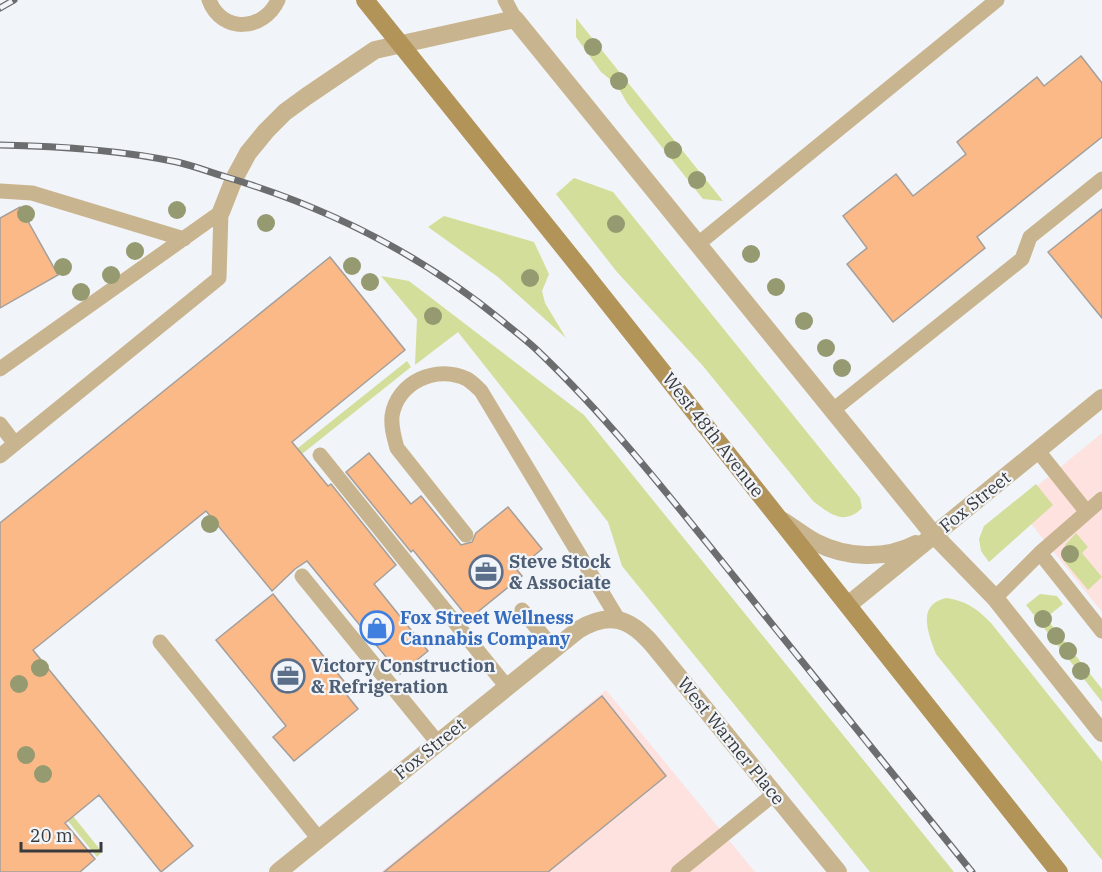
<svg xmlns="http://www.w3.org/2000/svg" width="1102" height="872" viewBox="0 0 1102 872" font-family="'IBM Plex Serif',serif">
	<rect width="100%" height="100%" fill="#f1f4f8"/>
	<path fill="#fee2e0" d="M1102,433V612L1015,504Z
		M606,690L755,872H381Z"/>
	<path fill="#d3de9a" d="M576,18L723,201L703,199L627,103L617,85L601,72L576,37Z
		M574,178L613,192L860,498L862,508C844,526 830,514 813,501L703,366L617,272L556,194Z
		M444,216L534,242L549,274L542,291L545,303L566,338L498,277L428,227Z
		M381,276L409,281L584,415L954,872H870L622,566L608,522L458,332L415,365L417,319Z
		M407,361L411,367L223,517L219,511Z
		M1036,484L1053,505L989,562L981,551L979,539L984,526Z
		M1076,533L1088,547L1082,553L1102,577L1088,590L1064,561L1065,545Z
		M1040,594L1057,596L1063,604L1046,618L1102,689V702L1026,605Z
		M947,598C968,602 976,608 991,623L1102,762V860L936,654C928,633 916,604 947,598Z
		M0,725L102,852L97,857L0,737Z"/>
	<path fill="#fbb987" stroke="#a39f9c" stroke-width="1.5" d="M1081,56L1102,83V137L977,237L985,248L893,322L847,264L867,248L843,216L896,174L913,196L966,154L957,142L1037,77L1044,86Z
		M20,207L58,275L0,308V218Z
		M1102,209V318L1048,252Z
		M330,257L405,350L292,442L328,486L331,484L396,565L374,584L428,651L400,674L307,561L295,569L272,591L206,511L33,650L193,846L161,872L99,795L65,823L95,859L80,872H0V523Z
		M369,453L411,504L421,496L461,545L472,542L476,533L508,507L542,549L517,570L522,576L469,619L413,550L411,552L346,472Z
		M273,594L347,685L342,689L358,709L294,761L273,737L286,726L216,640Z
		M602,696L666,776L548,872H384Z"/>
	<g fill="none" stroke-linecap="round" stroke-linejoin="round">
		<path stroke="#c8b48e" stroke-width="15" d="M209,0C222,34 264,31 278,0
			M505,0L515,19
			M0,191L32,193L184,239
			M698,244L997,0
			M0,369L221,212
			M833,410L1022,259L1030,237L1102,179
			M0,424L15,444
			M1038,451L1086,511
			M320,455L507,687
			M0,456L219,278L221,212
			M466,535L397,448C394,437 391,428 392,416C397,382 437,364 467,379C472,382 477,387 481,391L618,619
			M1040,553L1102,631
			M302,576L438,743
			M995,598L1040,553L1102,499
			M522,610L554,649
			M160,642L319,839
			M678,872L774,794"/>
		<path stroke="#c8b48e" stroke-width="18" d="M221,212L234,179L248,153L266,131L285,112L307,96L375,50L515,19L904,498L934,535L995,598L1102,733
			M783,521C794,528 804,536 815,542C846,558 885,560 916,544
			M848,605L1102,398
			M278,872L578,630C610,611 630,618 653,645L838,872"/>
		<path stroke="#b29459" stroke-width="18" d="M585,274L1059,872"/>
		<g stroke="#6b6d6f" stroke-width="7">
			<path id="rail" d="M0,8L14,0
				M0,145C60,146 119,150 177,162C194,166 210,172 226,177C327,207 420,254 501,320C514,331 528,341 540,353C612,422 673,501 736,579C814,677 893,774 972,872"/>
		</g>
		<use href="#rail" stroke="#f1f4f8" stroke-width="4.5" stroke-dasharray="14" stroke-linecap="butt"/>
		<path stroke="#b29459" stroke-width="18" d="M365,0L585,274"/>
	</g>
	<g fill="#959a71">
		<circle cx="593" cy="47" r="9"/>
		<circle cx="619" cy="81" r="9"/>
		<circle cx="673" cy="150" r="9"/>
		<circle cx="697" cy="180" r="9"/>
		<circle cx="177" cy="210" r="9"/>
		<circle cx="26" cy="214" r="9"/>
		<circle cx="266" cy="223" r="9"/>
		<circle cx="616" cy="224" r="9"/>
		<circle cx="135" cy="251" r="9"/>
		<circle cx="751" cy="254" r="9"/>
		<circle cx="352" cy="266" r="9"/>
		<circle cx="63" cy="267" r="9"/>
		<circle cx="111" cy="275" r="9"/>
		<circle cx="530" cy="278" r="9"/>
		<circle cx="370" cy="282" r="9"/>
		<circle cx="776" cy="287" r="9"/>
		<circle cx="81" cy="292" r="9"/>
		<circle cx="433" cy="316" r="9"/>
		<circle cx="804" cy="321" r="9"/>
		<circle cx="826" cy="348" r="9"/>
		<circle cx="842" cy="368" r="9"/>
		<circle cx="210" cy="524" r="9"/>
		<circle cx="1070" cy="554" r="9"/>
		<circle cx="1043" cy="619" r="9"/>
		<circle cx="1056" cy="636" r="9"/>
		<circle cx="1068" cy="651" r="9"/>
		<circle cx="40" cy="668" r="9"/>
		<circle cx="1081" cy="671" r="9"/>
		<circle cx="19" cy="684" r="9"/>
		<circle cx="26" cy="755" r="9"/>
		<circle cx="43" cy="774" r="9"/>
	</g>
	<defs>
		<g id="office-ring" transform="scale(1.725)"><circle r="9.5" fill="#f1f4f8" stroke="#5c6f8a" stroke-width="1.5"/><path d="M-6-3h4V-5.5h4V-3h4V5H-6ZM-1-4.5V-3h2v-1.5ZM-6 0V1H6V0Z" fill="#5c6f8a"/></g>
		<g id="shop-ring" transform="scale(1.725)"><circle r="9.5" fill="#f1f4f8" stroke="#3f7fe0" stroke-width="1.5"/><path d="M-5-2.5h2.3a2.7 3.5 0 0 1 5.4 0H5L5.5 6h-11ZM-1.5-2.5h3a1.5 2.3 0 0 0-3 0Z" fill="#3f7fe0"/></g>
	</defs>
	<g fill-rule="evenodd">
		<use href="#office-ring" x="486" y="572"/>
		<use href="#shop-ring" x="377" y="628"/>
		<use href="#office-ring" x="288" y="676"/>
	</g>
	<g text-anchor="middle" stroke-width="4.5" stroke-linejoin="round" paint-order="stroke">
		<g font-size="18" fill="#393a3c" stroke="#f1f4f8">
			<text transform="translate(713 435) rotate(52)" y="6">West 48th Avenue</text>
			<text transform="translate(975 502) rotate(-39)" y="6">Fox Street</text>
			<text transform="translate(731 741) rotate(51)" y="6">West Warner Place</text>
			<text transform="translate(430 749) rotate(-39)" y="6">Fox Street</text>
		</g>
		<g font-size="18" font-weight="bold" fill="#4e5e75" stroke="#f1f4f8" text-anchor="start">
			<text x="509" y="568">Steve Stock<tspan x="509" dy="21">&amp; Associate</tspan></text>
			<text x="311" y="672">Victory Construction<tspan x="311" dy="21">&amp; Refrigeration</tspan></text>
		</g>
		<g font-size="18" font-weight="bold" fill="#366cbe" stroke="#f1f4f8" text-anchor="start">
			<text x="400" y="624">Fox Street Wellness<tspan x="400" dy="21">Cannabis Company</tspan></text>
		</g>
	</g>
	<path d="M21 842v9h80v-9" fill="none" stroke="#393a3c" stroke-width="3"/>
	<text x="30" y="842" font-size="18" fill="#393a3c" stroke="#f1f4f8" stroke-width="4.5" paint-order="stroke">20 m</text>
</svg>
